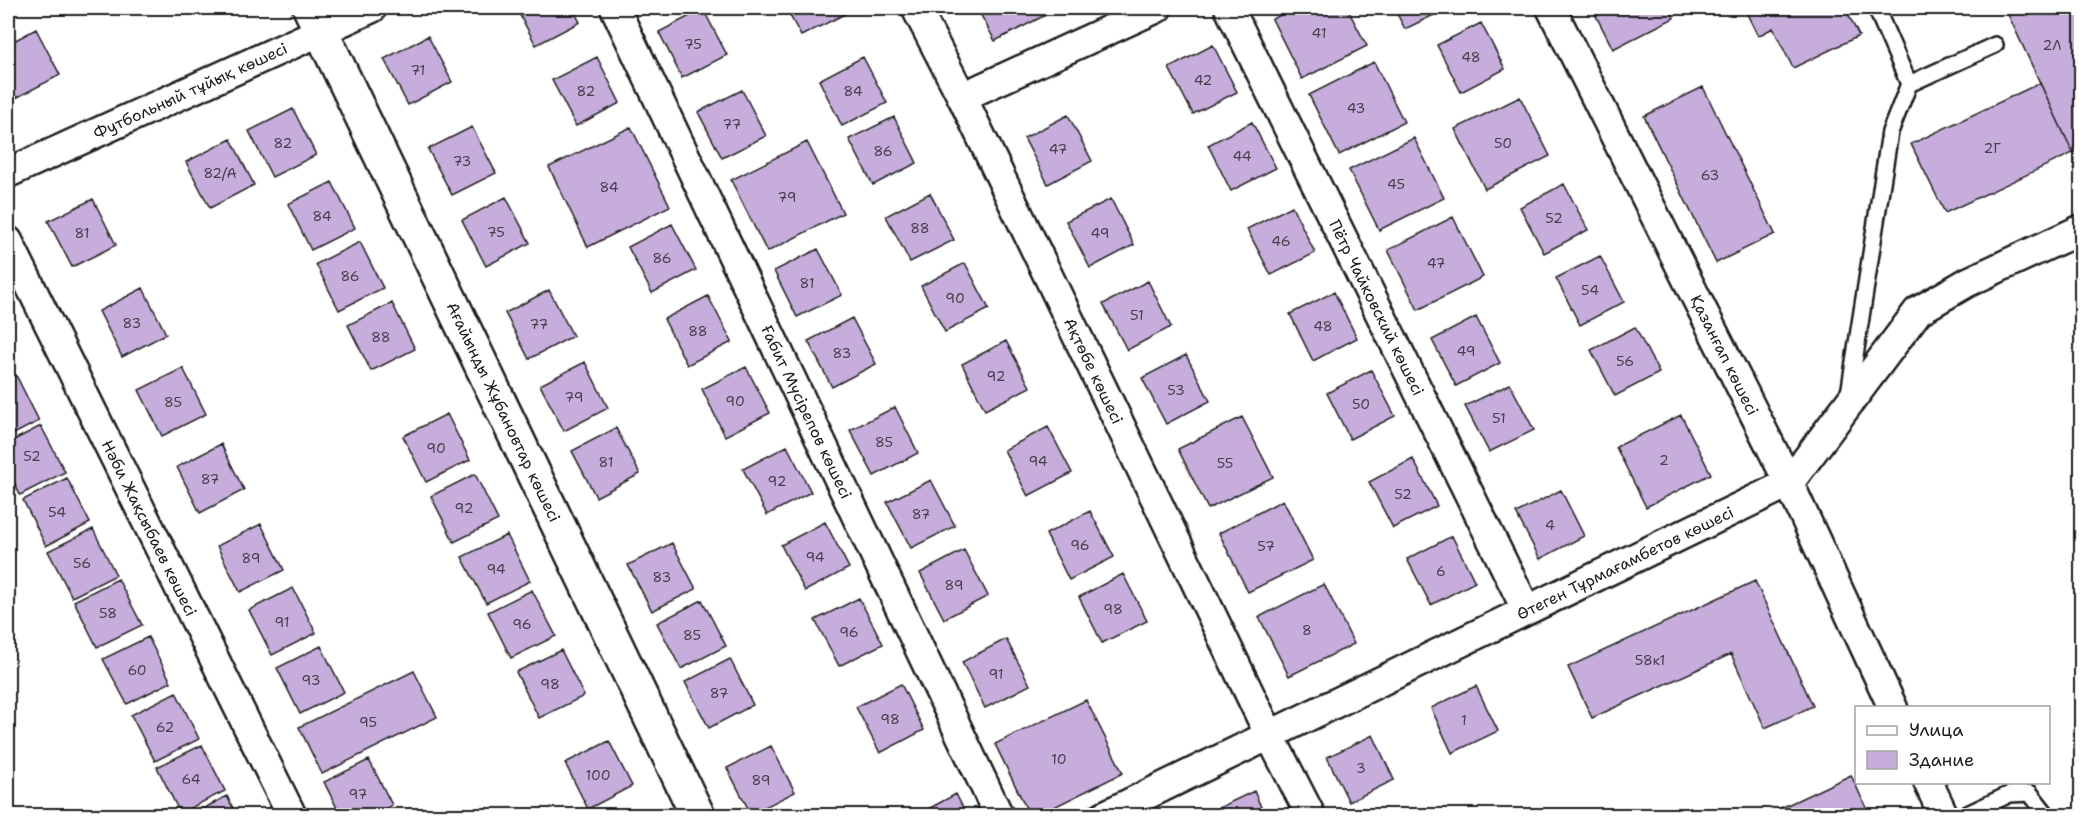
<svg xmlns="http://www.w3.org/2000/svg" width="2089" height="823" viewBox="0 0 2089 823" font-family="'Shantell Sans',sans-serif">
	<rect width="100%" height="100%" fill="#fff"/>
	<filter id="ink" filterUnits="userSpaceOnUse"><feTurbulence type="fractalNoise" baseFrequency=".0167" numOctaves="2"/><feDisplacementMap in="SourceGraphic" scale="12" xChannelSelector="R" yChannelSelector="G"/><feConvolveMatrix kernelMatrix="1 2 1 2 8 2 1 2 1" color-interpolation-filters="sRGB"/></filter>
	<g filter="url(#ink)">
		<path fill="#c6addb" stroke="#1c1c1c" stroke-width="1.5" d="M516,8H572L580,22L536,45Z
			M786,8H842L845,14L801,36Z
			M977,8H1059L995,41Z
			M1295,8H1347L1367,46L1302,79L1272,19Z
			M1394,8H1448L1405,29Z
			M1592,8H1669L1674,18L1613,49Z
			M1744,8H1845L1859,36L1793,68L1773,28L1758,36Z
			M2005,8H2082V149L2073,153Z
			M703,9L727,55L682,78L659,32Z
			M1481,23L1505,69L1461,92L1437,45Z
			M36,29L60,75L16,98L8,81V44Z
			M428,36L452,82L408,105L384,59Z
			M1213,45L1237,92L1193,114L1169,68Z
			M597,57L620,103L576,126L552,80Z
			M863,57L887,103L842,126L819,80Z
			M1374,62L1404,122L1339,155L1309,95Z
			M2040,83L2073,153L1945,213L1911,144Z
			M1703,87L1775,234L1716,263L1644,116Z
			M742,90L766,136L722,158L698,112Z
			M1520,97L1550,156L1485,189L1455,129Z
			M293,109L316,155L272,177L249,131Z
			M1068,115L1092,161L1048,184L1024,138Z
			M894,117L917,163L873,185L849,139Z
			M1252,122L1276,168L1231,191L1208,145Z
			M472,127L496,173L452,195L428,149Z
			M631,127L670,206L588,247L549,167Z
			M1414,138L1444,198L1379,230L1349,170Z
			M231,139L254,185L210,208L186,162Z
			M807,142L843,213L767,252L731,180Z
			M332,182L355,228L311,250L288,204Z
			M1564,184L1588,230L1544,253L1520,207Z
			M930,193L954,240L910,262L886,216Z
			M506,197L530,243L486,266L462,220Z
			M93,199L116,245L72,267L48,221Z
			M1111,199L1134,245L1090,268L1066,221Z
			M1292,206L1315,253L1271,275L1247,229Z
			M1453,217L1483,277L1418,310L1388,250Z
			M672,224L696,270L652,293L628,247Z
			M360,242L383,288L339,310L316,264Z
			M818,249L842,295L797,317L774,271Z
			M1600,256L1624,302L1580,325L1556,278Z
			M965,263L989,309L945,332L921,286Z
			M1148,281L1171,327L1127,350L1103,304Z
			M143,288L166,334L122,357L99,311Z
			M549,290L573,336L529,359L505,313Z
			M1334,292L1357,338L1313,361L1290,314Z
			M708,296L732,342L687,365L664,319Z
			M392,303L415,349L371,371L348,325Z
			M1476,317L1500,363L1456,386L1432,340Z
			M852,318L876,364L832,387L808,341Z
			M1635,327L1659,373L1615,396L1591,350Z
			M1006,341L1030,387L985,410L962,364Z
			M1186,355L1210,401L1166,424L1142,378Z
			M585,362L608,408L564,431L540,385Z
			M746,367L770,413L725,436L702,389Z
			M183,368L206,414L162,436L139,390Z
			M1371,370L1395,416L1350,439L1327,393Z
			M16,375L39,421L8,437V379Z
			M1510,384L1534,430L1489,452L1465,406Z
			M895,407L918,453L874,476L850,430Z
			M447,414L470,460L426,482L403,436Z
			M1681,415L1711,474L1646,507L1616,447Z
			M1242,417L1273,477L1208,509L1178,449Z
			M41,426L65,472L20,495L8,469V443Z
			M1048,427L1072,473L1028,496L1004,450Z
			M616,428L640,474L596,497L572,451Z
			M221,444L244,490L200,513L177,467Z
			M787,446L811,492L767,515L743,469Z
			M1413,459L1437,506L1393,528L1369,482Z
			M475,474L498,520L454,542L431,496Z
			M67,478L90,523L46,546L23,500Z
			M931,480L955,526L911,548L887,502Z
			M1561,490L1584,536L1540,559L1516,513Z
			M1283,500L1313,560L1248,592L1219,533Z
			M1090,511L1114,557L1069,580L1046,534Z
			M825,522L849,568L805,591L781,545Z
			M261,524L284,570L240,592L217,546Z
			M93,529L116,575L72,597L48,551Z
			M507,535L530,581L486,603L462,557Z
			M1452,536L1475,582L1431,605L1407,559Z
			M672,543L696,589L652,611L628,565Z
			M964,550L988,596L944,619L920,573Z
			M1123,574L1147,621L1102,643L1079,597Z
			M118,579L142,625L97,647L74,601Z
			M1755,581L1813,706L1765,728L1731,654L1592,718L1568,667Z
			M1324,584L1354,644L1289,676L1259,617Z
			M293,588L316,633L272,655L249,610Z
			M532,590L556,636L511,658L488,612Z
			M859,598L883,644L839,666L815,620Z
			M702,600L726,646L681,669L657,623Z
			M148,637L171,682L127,704L103,659Z
			M1006,639L1030,685L985,708L962,662Z
			M321,646L344,692L300,714L277,668Z
			M561,650L584,696L539,718L516,672Z
			M730,659L753,705L709,728L685,682Z
			M414,671L437,717L322,774L299,727Z
			M901,684L924,730L880,753L856,707Z
			M1476,686L1498,731L1452,753L1431,708Z
			M176,692L199,739L155,761L131,715Z
			M1086,700L1123,773L1036,816H1030L995,744Z
			M1373,735L1394,780L1349,802L1327,757Z
			M609,741L632,786L588,809L565,763Z
			M202,745L225,791L180,813L157,767Z
			M771,746L795,792L751,814L727,768Z
			M369,760L392,805L372,816H341L324,782Z
			M1851,775L1870,816H1764Z
			M1254,791L1265,816H1210L1208,813Z
			M956,794L967,816H915Z
			M227,796L237,816H189Z"/>
		<g fill="none" stroke-linecap="round" stroke-linejoin="round">
			<g stroke="#1c1c1c" stroke-width="20">
				<path id="service" d="M1909,84L1995,45
					M1849,394L1890,132L1909,84L1876,8
					M1963,816L2010,794L2030,793L2048,816"/>
			</g>
			<g stroke="#1c1c1c" stroke-width="33">
				<g id="minor">
					<path id="s1" d="M615,8L999,816"/>
					<path id="s2" d="M916,8L962,97L1269,734L1311,816"/>
					<path id="s3" d="M1229,8L1526,609"/>
					<path id="s4" d="M1551,8L1789,483L1893,708"/>
					<path d="M962,97L1157,8"/>
					<path id="s5" d="M8,173L372,8"/>
					<path id="s6" d="M8,241L292,816"/>
					<path d="M1928,782L1944,816"/>
					<path id="s7" d="M1103,816L1789,483L1918,311L1968,282L2082,229"/>
				</g>
			</g>
			<g stroke="#1c1c1c" stroke-width="38">
				<g id="tertiary">
					<path id="s8" d="M310,8L698,816"/>
				</g>
			</g>
			<use href="#service" stroke="#fff" stroke-width="15"/>
			<use href="#minor" stroke="#fff" stroke-width="28"/>
			<use href="#tertiary" stroke="#fff" stroke-width="33"/>
		</g>
	</g>
	<g text-anchor="middle" stroke-width="4.5" stroke-linejoin="round" paint-order="stroke">
		<g font-size="14" fill="#46404c">
			<text x="1319" y="38">41</text>
			<text x="693" y="49">75</text>
			<text x="2052" y="50">2Л</text>
			<text x="1471" y="62">48</text>
			<text x="418" y="75">71</text>
			<text x="1203" y="85">42</text>
			<text x="586" y="96">82</text>
			<text x="853" y="96">84</text>
			<text x="1356" y="113">43</text>
			<text x="732" y="129">77</text>
			<text x="283" y="148">82</text>
			<text x="1503" y="148">50</text>
			<text x="1992" y="153">2Г</text>
			<text x="1058" y="154">47</text>
			<text x="883" y="156">86</text>
			<text x="1242" y="161">44</text>
			<text x="462" y="166">73</text>
			<text x="220" y="178">82/А</text>
			<text x="1710" y="180">63</text>
			<text x="1396" y="189">45</text>
			<text x="609" y="192">84</text>
			<text x="787" y="202">79</text>
			<text x="322" y="221">84</text>
			<text x="1554" y="223">52</text>
			<text x="920" y="233">88</text>
			<text x="496" y="237">75</text>
			<text x="82" y="238">81</text>
			<text x="1100" y="238">49</text>
			<text x="1281" y="246">46</text>
			<text x="662" y="263">86</text>
			<text x="1436" y="268">47</text>
			<text x="350" y="281">86</text>
			<text x="807" y="288">81</text>
			<text x="1590" y="295">54</text>
			<text x="955" y="303">90</text>
			<text x="1137" y="320">51</text>
			<text x="132" y="328">83</text>
			<text x="539" y="329">77</text>
			<text x="1323" y="331">48</text>
			<text x="698" y="336">88</text>
			<text x="381" y="342">88</text>
			<text x="1466" y="356">49</text>
			<text x="842" y="358">83</text>
			<text x="1625" y="366">56</text>
			<text x="996" y="381">92</text>
			<text x="1176" y="395">53</text>
			<text x="574" y="402">79</text>
			<text x="735" y="406">90</text>
			<text x="173" y="407">85</text>
			<text x="1361" y="409">50</text>
			<text x="1499" y="423">51</text>
			<text x="884" y="447">85</text>
			<text x="436" y="453">90</text>
			<text x="32" y="461">52</text>
			<text x="1664" y="465">2</text>
			<text x="1038" y="466">94</text>
			<text x="606" y="467">81</text>
			<text x="1225" y="468">55</text>
			<text x="210" y="484">87</text>
			<text x="777" y="486">92</text>
			<text x="1403" y="499">52</text>
			<text x="464" y="513">92</text>
			<text x="57" y="517">54</text>
			<text x="921" y="519">87</text>
			<text x="1550" y="530">4</text>
			<text x="1080" y="550">96</text>
			<text x="1266" y="551">57</text>
			<text x="815" y="562">94</text>
			<text x="251" y="563">89</text>
			<text x="82" y="568">56</text>
			<text x="496" y="574">94</text>
			<text x="1441" y="576">6</text>
			<text x="662" y="582">83</text>
			<text x="954" y="590">89</text>
			<text x="1113" y="614">98</text>
			<text x="108" y="618">58</text>
			<text x="282" y="627">91</text>
			<text x="522" y="629">96</text>
			<text x="1307" y="635">8</text>
			<text x="849" y="637">96</text>
			<text x="692" y="640">85</text>
			<text x="1650" y="665">58к1</text>
			<text x="137" y="675">60</text>
			<text x="996" y="679">91</text>
			<text x="311" y="685">93</text>
			<text x="550" y="689">98</text>
			<text x="719" y="698">87</text>
			<text x="890" y="724">98</text>
			<text x="1464" y="725">1</text>
			<text x="368" y="727">95</text>
			<text x="165" y="732">62</text>
			<text x="1059" y="764">10</text>
			<text x="1361" y="773">3</text>
			<text x="598" y="780">100</text>
			<text x="191" y="784">64</text>
			<text x="761" y="785">89</text>
			<text x="358" y="799">97</text>
		</g>
		<g font-size="16" fill="#1c1c1c" stroke="#fff">
			<text dy="6" stroke="none"><textPath href="#s5" startOffset="200">Футбольный тұйық көшесі</textPath></text>
			<text dy="6" stroke="none"><textPath href="#s3" startOffset="334">Пётр Чайковский көшесі</textPath></text>
			<text dy="6" stroke="none"><textPath href="#s4" startOffset="388">Қазанғап көшесі</textPath></text>
			<text dy="6" stroke="none"><textPath href="#s2" startOffset="404">Ақтөбе көшесі</textPath></text>
			<text dy="6" stroke="none"><textPath href="#s8" startOffset="448">Ағайынды Жұбановтар көшесі</textPath></text>
			<text dy="6" stroke="none"><textPath href="#s1" startOffset="447">Ғабит Мүсірепов көшесі</textPath></text>
			<text dy="6" stroke="none"><textPath href="#s6" startOffset="320">Нәби Жақсыбаев көшесі</textPath></text>
			<text dy="6" stroke="none"><textPath href="#s7" startOffset="580">Өтеген Тұрмағамбетов көшесі</textPath></text>
		</g>
	</g>
	<rect width="2089" height="823" fill="none" stroke="#fff" stroke-width="30"/>
	<rect x="15" y="15" width="2059" height="793" fill="none" stroke="#1c1c1c" stroke-width="2" filter="url(#ink)"/>
	<rect x="1855" y="706" width="195" height="78" fill="#ffffff" stroke="#a4a4a4" stroke-width="1.5"/>
	<rect x="1867" y="726" width="30" height="9" fill="#ffffff" stroke="#a4a4a4" stroke-width="1.5"/>
	<text x="1909" y="736" font-size="18" fill="#1c1c1c">Улица</text>
	<rect x="1867" y="751" width="30" height="18" fill="#c6addb" stroke="#a4a4a4" stroke-width="1.5"/>
	<text x="1909" y="766" font-size="18" fill="#1c1c1c">Здание</text>
</svg>
